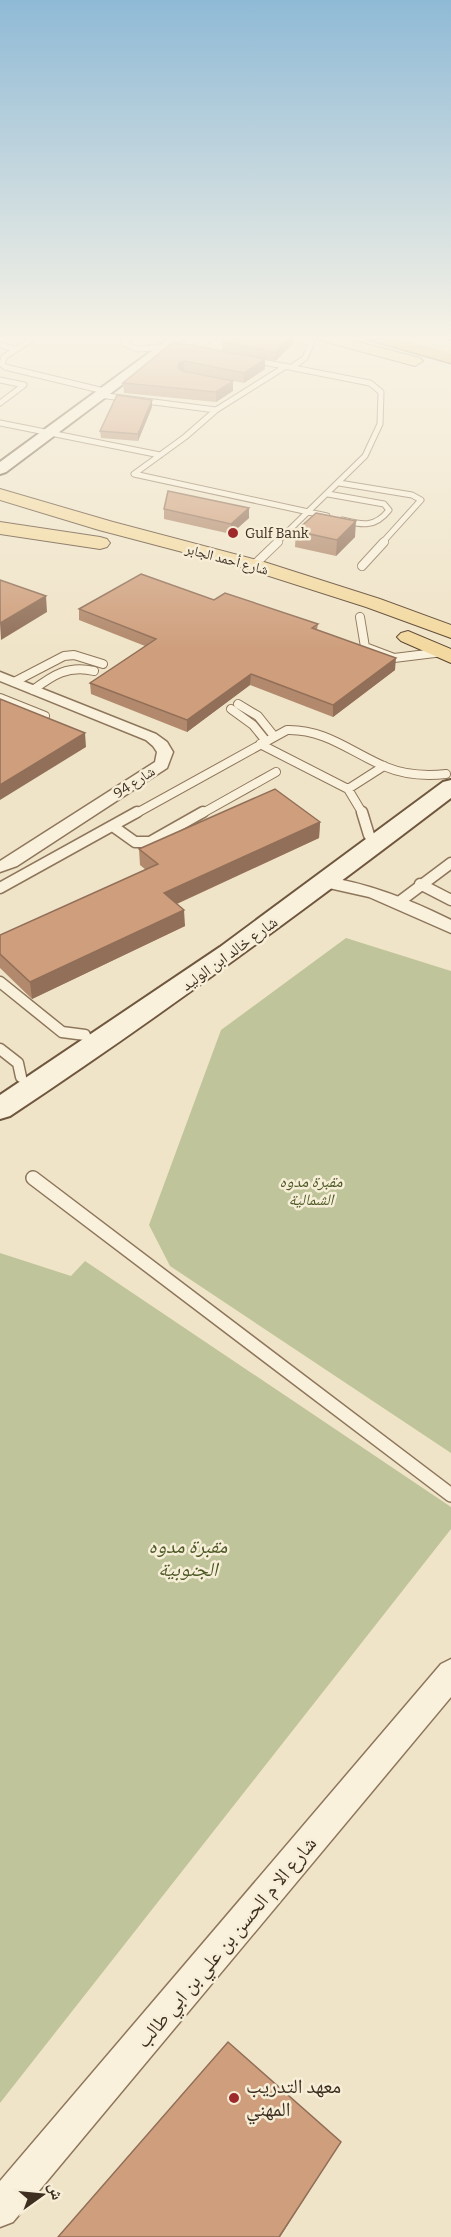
<svg xmlns="http://www.w3.org/2000/svg" width="451" height="2237" viewBox="0 0 451 2237" font-family="Bitter,'Noto Naskh Arabic',serif">
	<rect width="100%" height="100%" fill="#f0e4c8"/>
	<path fill="#bfc49a" d="M346,938L451,971V1453L170,1266L149,1225L221,1030Z
		M0,1253L71,1276L85,1261L451,1507V1529L0,2103Z"/>
	<g fill="none" stroke-linecap="round" stroke-linejoin="round">
		<g stroke="#8d765c" stroke-width="7">
			<path id="lane-far3" d="M37,336L4,357L2,364L5,367L104,391
				M133,336L124,342L125,344L138,349L163,347
				M276,336L312,342L305,358L292,367
				M0,345L15,349
				M190,350L217,336
				M253,360L370,383L381,392L380,424L365,456L276,543
				M286,366L216,410L185,437L134,474L327,516
				M0,380L24,385L0,403
				M99,395L216,410
				M0,423L160,455
				M339,483L412,495L421,500L382,543
				M328,494L384,504L389,510C375,528 362,525 342,520"/>
		</g>
		<g stroke="#8d765c" stroke-width="10">
			<path id="lane-far2" d="M254,565L278,542
				M362,566L384,542
				M360,617L365,647L394,658L443,652
				M14,682L64,656L74,655L103,664
				M33,690C53,675 68,665 94,671
				M0,698L45,716
				M238,704L258,716L274,736
				M231,709L253,725L266,741
				M260,744L348,789L363,814
				M348,789L384,766
				M135,814L287,730C326,729 352,753 386,767C405,775 426,776 446,774
				M201,814L276,772"/>
		</g>
		<g stroke="#8d765c" stroke-width="13">
			<path id="lane-far1" d="M362,812L369,835
				M114,827L135,842H150L203,812
				M420,884L451,900
				M0,888L137,812
				M399,902L451,863
				M0,982L62,1032L85,1035
				M0,1049L18,1063L21,1077"/>
		</g>
		<g stroke="#8d765c" stroke-width="16">
			<path id="lane" d="M33,1178L451,1495"/>
		</g>
		<g stroke="#8d765c" stroke-width="3">
			<path id="street" d="M0,672L156,734L167,742L173,752L167,768L17,866L0,872V861L155,762L157,752L153,746L146,740L0,681Z
				M326,877C371,884 411,900 451,920V933L369,897L320,886L317,882L320,878Z
				M451,1659V1697L13,2222L0,2227V2181L441,1664Z"/>
		</g>
		<g stroke="#6f573f" stroke-width="4">
			<path id="secondary" d="M172,336H187L6,472L0,474V462Z
				M406,336H428L451,341V349L408,339Z
				M451,780V798C307,908 161,1016 10,1116L0,1119V1095L220,947L443,782Z"/>
		</g>
		<g stroke="#5b4430" stroke-width="2">
			<path id="primary" d="M313,336H335L420,358L423,361L415,366L315,339Z
				M384,336H404L451,346V354L385,340Z
				M0,489L113,522L261,561L380,599L451,625V638L366,607L247,569L99,530L0,500Z
				M0,522L100,537L107,539L110,543L107,547L100,549L0,534Z
				M408,631L451,649V663L401,641L397,637L401,633Z"/>
		</g>
		<g stroke="#5b4430" stroke-width="3">
			<path id="highway" d="M363,336H387L451,353V363L366,339Z"/>
		</g>
		<use href="#lane-far3" stroke="#faf1dc" stroke-width="5"/>
		<use href="#lane-far2" stroke="#faf1dc" stroke-width="8"/>
		<use href="#lane-far1" stroke="#faf1dc" stroke-width="10"/>
		<use href="#lane" stroke="#faf1dc" stroke-width="13"/>
		<use href="#street" fill="#faf1dc" fill-rule="evenodd"/>
		<use href="#secondary" fill="#faf1dc" fill-rule="evenodd"/>
		<use href="#primary" fill="#f3d9a0" fill-rule="evenodd"/>
		<use href="#highway" fill="#e0a458" fill-rule="evenodd"/>
	</g>
	<path fill="#b2896c" d="M229,336H293V344L275,361L222,351V342Z
		M434,336H451V339Z
		M173,342L265,359V369L244,383L233,381V391L216,402L124,393L123,383Z
		M152,407L138,441L101,438L100,431Z
		M164,509L249,518L231,534L164,519Z
		M296,531L355,537L336,556L295,547Z
		M214,600L318,624L317,630L395,670L333,717L250,685L187,732L91,694L90,683L145,646L79,620V609Z
		M320,822L319,838L177,904L185,926L32,999L0,968V935L146,870L140,865L139,849Z"/>
	<path fill="#916f58" d="M293,336V344L275,361V352Z
		M265,359V369L244,383V373Z
		M184,361V371L179,373V363Z
		M233,381V391L216,402V392Z
		M152,400V407L138,441V434Z
		M249,508V518L231,534V524Z
		M356,521L355,537L336,556L337,540Z
		M46,596L47,612L1,640L0,623Z
		M396,658L395,670L333,717V705Z
		M251,674L250,685L187,732V720Z
		M85,733L86,747L0,800V785Z
		M320,822L319,838L165,909L164,893Z
		M184,910L185,926L32,999L30,982Z
		M341,2142L280,2237H279Z"/>
	<path fill="#cf9f7d" stroke="#916f58" stroke-width="1.5" d="M229,336H293L275,352L222,342Z
		M173,342L265,359L244,373L184,361L179,363L178,368L182,371L233,381L216,392L123,383Z
		M117,395L152,400L138,434L100,431Z
		M168,491L249,508L231,524L164,509Z
		M316,513L356,521L337,540L296,531Z
		M141,574L214,600L225,593L318,624L312,628L396,658L333,705L251,674L187,720L90,683L156,639L79,609Z
		M0,580L46,596L0,623Z
		M0,699L85,733L0,785Z
		M275,789L320,822L164,893L184,910L30,982L0,954V935L158,864L139,849Z
		M228,2042L341,2142L279,2237H58Z"/>
	<linearGradient id="sky" x2="0" y2="1"><stop stop-color="#8fbad6"/><stop offset="0.52" stop-color="#f8f3e6"/><stop offset="1" stop-color="#f8f3e6" stop-opacity="0"/></linearGradient>
	<rect width="451" height="649" fill="url(#sky)"/>
	<g fill="#9e2a2b" stroke="#f7eed8" stroke-width="2">
		<circle cx="233" cy="533" r="6"/>
		<circle cx="234" cy="2098" r="6"/>
	</g>
	<g text-anchor="middle" stroke-width="5" stroke-linejoin="round" paint-order="stroke">
		<g font-size="14" fill="#3d2e20" stroke="#f7eed8" text-anchor="start">
			<text x="245" y="538">Gulf Bank</text>
		</g>
		<g font-size="14" fill="#3d2e20" stroke="#f7eed8">
			<text transform="translate(227 559) rotate(15)" y="5">شارع أحمد الجابر</text>
			<text transform="translate(134 782) rotate(-33)" y="5">شارع 94</text>
		</g>
		<g font-size="16" fill="#3d2e20" stroke="#f7eed8">
			<text transform="translate(229 953) rotate(-36)" y="6">شارع خالد ابن الوليد</text>
		</g>
		<g font-size="16" font-style="italic" fill="#4d5a26" stroke="#f7eed8">
			<text x="311" y="1187">مقبرة مدوه<tspan x="311" dy="18">الشمالية</tspan></text>
		</g>
		<g font-size="20" font-style="italic" fill="#4d5a26" stroke="#f7eed8">
			<text x="188" y="1553">مقبرة مدوه<tspan x="188" dy="23">الجنوبية</tspan></text>
		</g>
		<g font-size="20" fill="#3d2e20" stroke="#f7eed8">
			<text transform="translate(226 1942) rotate(-50)" y="7">شارع الا م الحسن بن علي بن ابي طالب</text>
		</g>
		<g font-size="20" fill="#3d2e20" stroke="#f7eed8" text-anchor="start">
			<text x="246" y="2093">معهد التدريب<tspan x="246" dy="23">المهني</tspan></text>
		</g>
	</g>
	<g transform="translate(42 2195) rotate(75)" stroke="#f7eed8" stroke-width="4.5" paint-order="stroke">
	<path d="M0-4.5L10 22L0 15L-10 22Z" fill="#3d2e20"/>
	<text y="-9" font-size="16" font-weight="bold" text-anchor="middle" fill="#3d2e20">ش</text>
	</g>
</svg>
